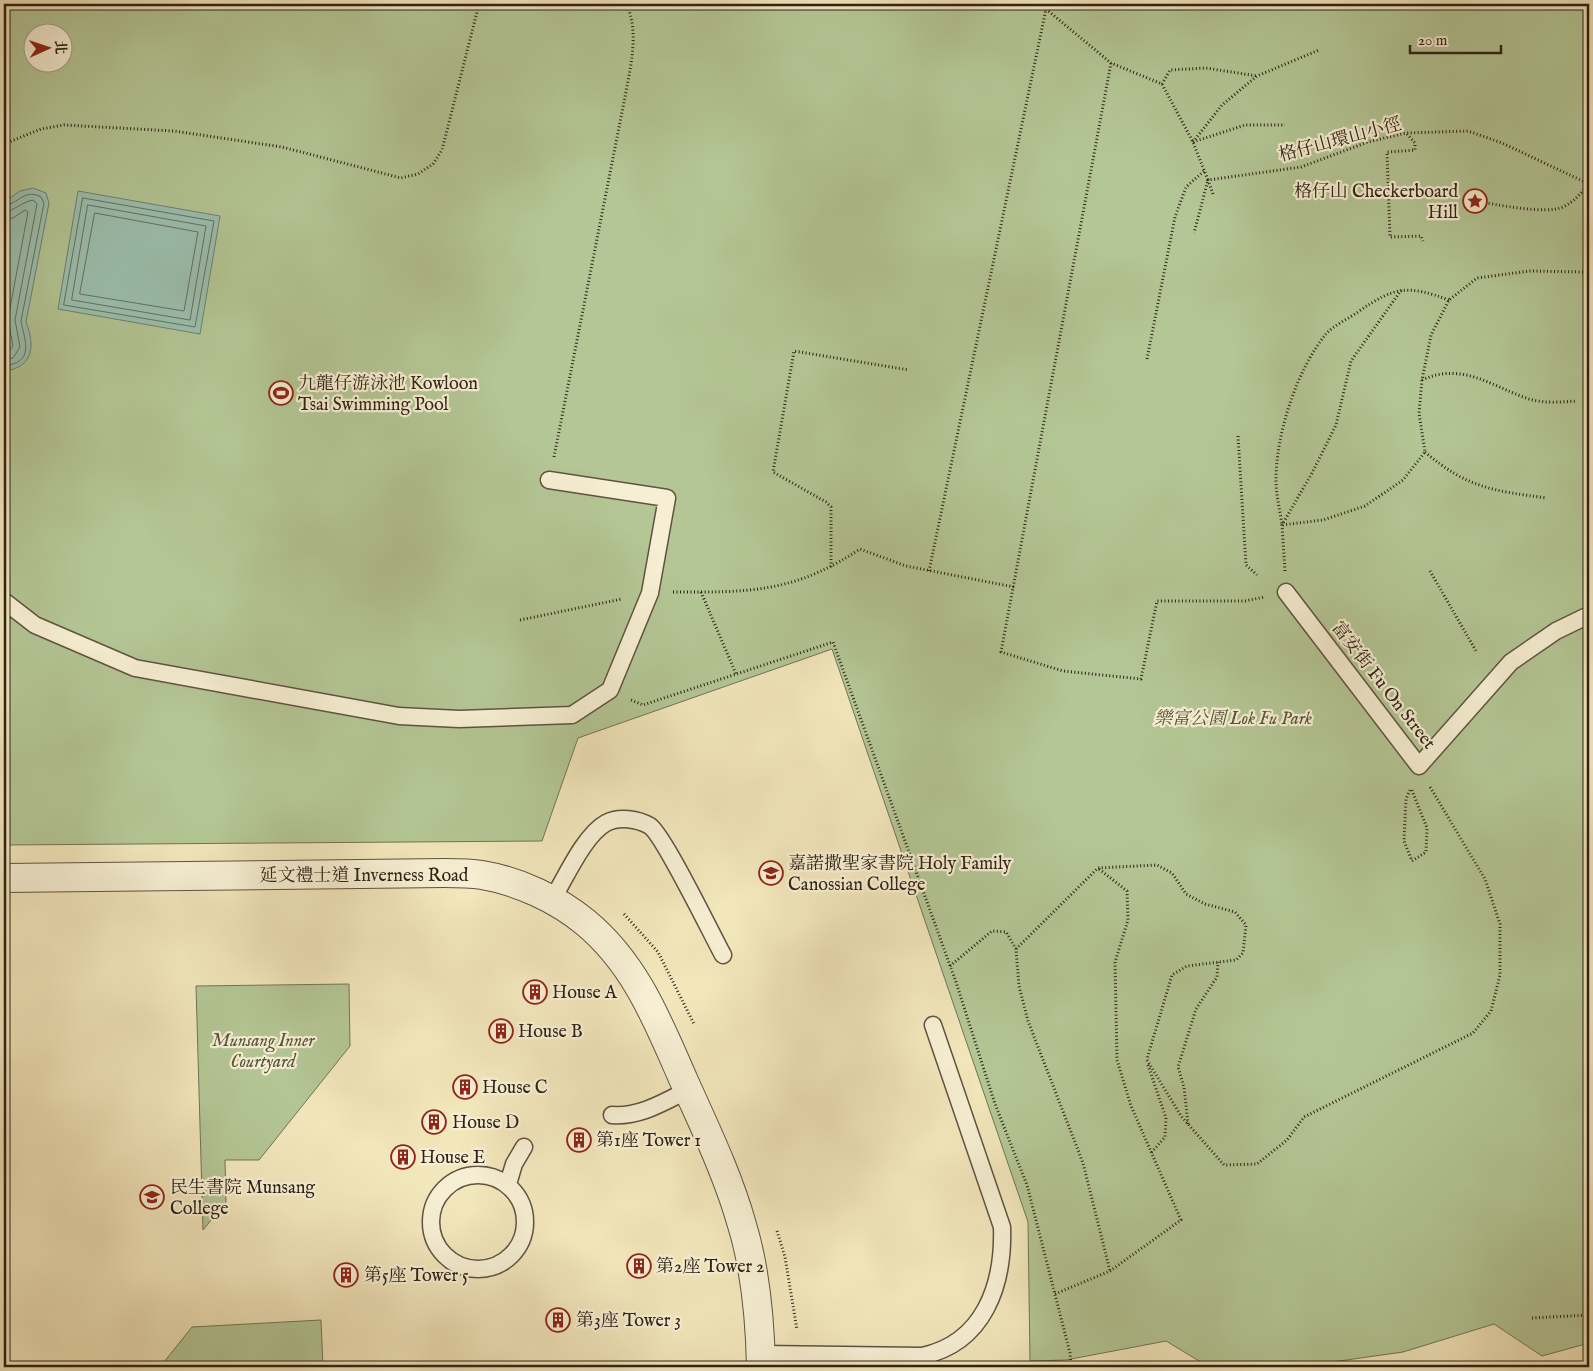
<svg xmlns="http://www.w3.org/2000/svg" width="1593" height="1371" viewBox="0 0 1593 1371" font-family="'IM FELL English','Noto Serif TC',serif">
	<rect width="100%" height="100%" fill="#f2e6bb"/>
	<filter id="stains"><feTurbulence type="fractalNoise" baseFrequency=".004" numOctaves="4"/><feColorMatrix values="0 0 0 0 .2 0 0 0 0 .09 0 0 0 0 .02 0 0 0 .5 -.17"/></filter>
	<radialGradient id="worn" r=".72"><stop offset=".6" stop-color="#630" stop-opacity="0"/><stop offset="1" stop-color="#630" stop-opacity=".3"/></radialGradient>
	<path fill="#b4c695" stroke="#717456" fill-rule="evenodd" d="M4,4H1589V1343L1542,1356L1494,1324L1403,1352L1297,1367H1209L1166,1341L1066,1360L1030,1361L1028,1222L832,649L578,738L542,841L4,845ZM32,32H62V62H32Z
		M349,984L350,1046L259,1160H225L226,1202L203,1230L196,986Z
		M321,1320L323,1367H160L192,1327Z"/>
	<path fill="#9bc0af" stroke="#6f8172" d="M33,188L46,193L49,203L26,322C35,345 34,367 5,371L4,202L20,191Z
		M78,191L220,216L200,334L58,309Z"/>
	<g fill="none" stroke-linecap="round" stroke-linejoin="round">
		<path stroke="#647163" stroke-width="1" d="M83,198L214,221L195,327L64,305Z
			M88,205L206,226L190,320L72,300Z
			M4,206C18,204 25,188 41,197L44,203L21,321C25,342 35,362 4,366
			M4,212C14,211 22,202 33,200L37,204L15,320L20,347L13,358L4,360
			M95,213L198,232L184,311L80,294Z
			M4,219L13,218L25,210L28,212L8,319L13,346L9,351L4,352"/>
		<g stroke="#5f5340" stroke-width="19">
			<path id="lane" d="M1286,592L1419,766L1511,662L1556,631L1589,615
				M4,601L35,625L135,668L399,716L459,719L572,715L610,690L650,593L667,498L549,480
				M552,900C565,879 584,835 606,823C619,816 638,819 650,826C664,836 711,933 723,955
				M612,1115C640,1117 664,1102 688,1090
				M431 1222a47 47 0 1 1 94 0a47 47 0 1 1-94 0Z
				M508,1184L514,1164L524,1147
				M760,1354L922,1356C984,1343 1004,1285 1002,1227L933,1025"/>
		</g>
		<g stroke="#5f5340" stroke-width="30">
			<path id="street" d="M4,878L444,873C457,873 470,873 482,875C518,881 557,899 585,922C636,964 658,1022 684,1081C705,1128 728,1175 742,1225C756,1271 760,1319 761,1367"/>
		</g>
		<path stroke="#2e2217" stroke-width="3" stroke-dasharray="1 2.5" stroke-linecap="butt" d="M1111,63L1001,652L1063,671L1141,679L1157,601H1245L1264,597
			M1162,84L1170,70L1206,68L1257,76
			M1407,134L1415,143V150L1387,152L1390,237L1421,236L1423,241
			M1193,142L1222,105L1257,76L1319,50
			M1193,142L1245,125H1285
			M4,144L41,129L64,125L174,131L282,147L401,178L418,174L433,164L442,150L479,4
			M1213,194L1208,180L1301,167L1368,142L1406,133L1468,131L1502,143L1589,184
			M1475,201C1494,204 1546,215 1563,207C1575,201 1581,194 1588,183
			M1449,300C1408,285 1395,286 1358,312C1348,319 1334,325 1326,334C1297,369 1276,434 1276,480C1276,495 1280,510 1282,525L1323,520L1365,506L1403,480L1425,452L1419,413L1422,380L1431,335L1449,300L1477,278L1530,271L1583,272
			M1147,359L1175,217L1186,187L1204,171
			M1422,380C1461,362 1490,385 1526,398C1542,404 1561,402 1577,401
			M1238,436L1246,565L1257,575
			M1425,452C1467,488 1494,491 1547,498
			M554,457L625,97C630,69 640,31 626,4
			M831,567V507L826,502L773,472L794,351L909,370
			M929,571L1046,9L1111,63L1162,84L1193,142L1208,180L1194,233
			M1285,571L1282,525L1312,473L1336,425L1351,361L1402,289
			M1430,571L1476,651
			M673,592H701L736,674
			M701,592C767,592 805,585 860,549L906,566L1014,587
			M520,620L622,599
			M631,700L643,705L833,642L956,982L995,1104L1027,1185L1070,1353L1071,1367
			M1410,790L1406,799L1404,841L1412,861L1426,852L1427,828L1411,788
			M624,914L658,952L694,1024
			M1016,949L1098,868L1157,865L1172,873L1186,894L1205,904L1235,912L1246,925L1243,953L1236,960L1187,966L1172,975L1147,1059
			M950,966L992,931L1006,932L1016,949L1019,986L1028,1021L1083,1163L1110,1271
			M1147,1060L1181,1116L1224,1165L1257,1164L1287,1140L1304,1117L1473,1033L1491,1011L1500,975V924L1485,879L1430,787
			M1148,1065L1166,1118L1165,1137L1151,1153
			M1188,1124L1184,1087L1178,1067L1196,1009L1217,977L1218,962
			M777,1231L785,1257L797,1330
			M1055,1294L1110,1271L1181,1220L1131,1106L1117,1060L1115,962L1128,920L1127,891L1099,869
			M1532,1318L1589,1315"/>
		<use href="#lane" stroke="#f7efd3" stroke-width="16"/>
		<use href="#street" stroke="#f7efd3" stroke-width="28"/>
	</g>
	<defs>
		<g id="sight-ring" transform="scale(1.25)"><circle r="9.5" fill="#f7efd3" stroke="#8f2418" stroke-width="1.5"/><path d="M0-6L1.8-2.2L6-1.7L2.9 1.2L3.7 5.4L0 3.3L-3.7 5.4L-2.9 1.2L-6-1.7L-1.8-2.2Z" fill="#8f2418"/></g>
		<g id="stadium-ring" transform="scale(1.25)"><circle r="9.5" fill="#f7efd3" stroke="#8f2418" stroke-width="1.5"/><path d="M0-5a6.5 5 0 1 0 0 10a6.5 5 0 1 0 0-10ZM-3.5-1.8h7v3.6h-7Z" fill="#8f2418"/></g>
		<g id="school-ring" transform="scale(1.25)"><circle r="9.5" fill="#f7efd3" stroke="#8f2418" stroke-width="1.5"/><path d="M0-5L7-2L0 1L-7-2ZM-4 1L0 2.5L4 1V4Q0 6-4 4Z" fill="#8f2418"/></g>
		<g id="building-ring" transform="scale(1.25)"><circle r="9.5" fill="#f7efd3" stroke="#8f2418" stroke-width="1.5"/><path d="M-4-6H4V6H1V3H-1V6H-4ZM-2.5-4.3h1.7v1.8h-1.7ZM.8-4.3h1.7v1.8H.8ZM-2.5-1h1.7V.8h-1.7ZM.8-1h1.7V.8H.8Z" fill="#8f2418"/></g>
	</defs>
	<g fill-rule="evenodd">
		<use href="#sight-ring" x="1475" y="201"/>
		<use href="#stadium-ring" x="281" y="393"/>
		<use href="#school-ring" x="771" y="873"/>
		<use href="#building-ring" x="535" y="992"/>
		<use href="#building-ring" x="501" y="1031"/>
		<use href="#building-ring" x="465" y="1087"/>
		<use href="#building-ring" x="434" y="1122"/>
		<use href="#building-ring" x="579" y="1140"/>
		<use href="#building-ring" x="403" y="1157"/>
		<use href="#school-ring" x="152" y="1197"/>
		<use href="#building-ring" x="639" y="1266"/>
		<use href="#building-ring" x="346" y="1275"/>
		<use href="#building-ring" x="558" y="1320"/>
	</g>
	<g text-anchor="middle" stroke-width="4.5" stroke-linejoin="round" paint-order="stroke">
		<g font-size="18" fill="#2e2217" stroke="#f7efd3">
			<text transform="translate(1340 139) rotate(-15)" y="6">格仔山環山小徑</text>
			<text transform="translate(1384 685) rotate(52)" y="6">富安街 Fu On Street</text>
			<text x="364" y="881">延文禮士道 Inverness Road</text>
		</g>
		<g font-size="18" fill="#2e2217" stroke="#f7efd3" text-anchor="start">
			<text x="1458" y="197" text-anchor="end">格仔山 Checkerboard<tspan x="1458" dy="21">Hill</tspan></text>
			<text x="298" y="389">九龍仔游泳池 Kowloon<tspan x="298" dy="21">Tsai Swimming Pool</tspan></text>
			<text x="788" y="869">嘉諾撒聖家書院 Holy Family<tspan x="788" dy="21">Canossian College</tspan></text>
			<text x="552" y="998">House A</text>
			<text x="518" y="1037">House B</text>
			<text x="482" y="1093">House C</text>
			<text x="452" y="1128">House D</text>
			<text x="596" y="1146">第1座 Tower 1</text>
			<text x="420" y="1163">House E</text>
			<text x="170" y="1193">民生書院 Munsang<tspan x="170" dy="21">College</tspan></text>
			<text x="656" y="1272">第2座 Tower 2</text>
			<text x="364" y="1281">第5座 Tower 5</text>
			<text x="576" y="1326">第3座 Tower 3</text>
		</g>
		<g font-size="18" font-style="italic" fill="#56533d" stroke="#f7efd3">
			<text x="1233" y="724">樂富公園 Lok Fu Park</text>
			<text x="263" y="1046">Munsang Inner<tspan x="263" dy="21">Courtyard</tspan></text>
		</g>
	</g>
	<rect width="1593" height="1371" fill="none" stroke="#f2e6bb" stroke-width="20"/>
	<rect x="5" y="5" width="1583" height="1361" fill="none" stroke="#2e2217" stroke-width="2.5"/>
	<rect x="10" y="10" width="1573" height="1351" fill="none" stroke="#2e2217"/>
	<g transform="translate(48 48) rotate(87)"><circle r="24" fill="#f7efd3" stroke="#a79d88"/>
	<path d="M0-4L9 19L0 12L-9 19Z" fill="#8f2418"/>
	<text y="-8" font-size="14" font-weight="bold" text-anchor="middle" fill="#2e2217">北</text>
	</g>
	<path d="M1410 45v8h91v-8" fill="none" stroke="#2e2217" stroke-width="2.5"/>
	<text x="1418" y="45" font-size="15" fill="#2e2217" stroke="#f7efd3" stroke-width="4" paint-order="stroke">20 m</text>
	<rect width="100%" height="100%" filter="url(#stains)"/>
	<rect width="100%" height="100%" fill="url(#worn)"/>
</svg>
